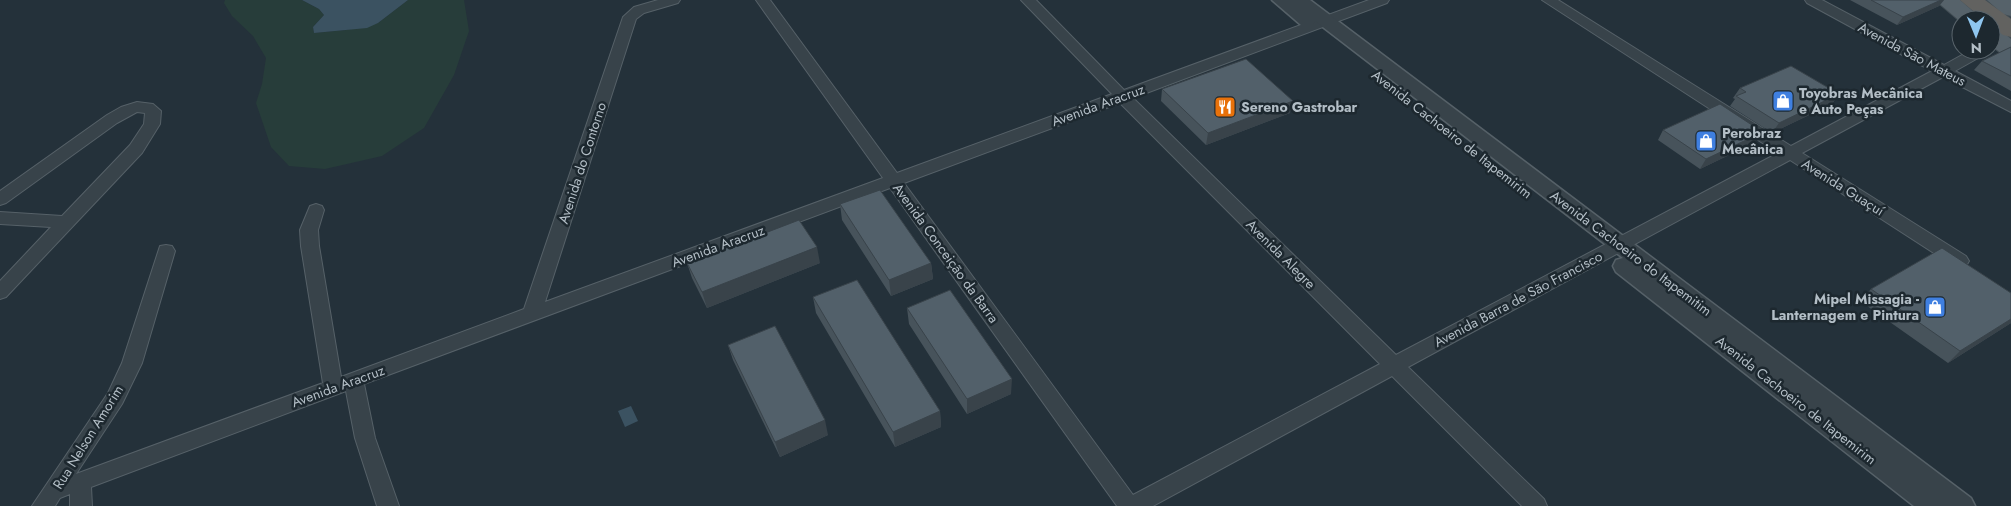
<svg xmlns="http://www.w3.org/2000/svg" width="2011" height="506" viewBox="0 0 2011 506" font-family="Jost,sans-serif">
	<rect width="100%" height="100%" fill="#24313a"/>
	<path fill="#273d3a" d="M225,0H302L319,9L324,15L313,27L314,33L346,30L378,23L408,0H464L469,31L454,75L424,128L382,156L325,169L289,166L271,147L256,103L262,84L266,58L253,36L232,16L224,3Z"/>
	<path fill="#3b5261" d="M302,0H408L378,23L367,28L314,33L313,27L324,15L319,9Z
		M631,406L638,421L625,427L618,411Z"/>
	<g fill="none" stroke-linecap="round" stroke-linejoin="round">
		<g stroke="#566168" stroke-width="2">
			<path id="minor" d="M658,0H680L678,3L644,13L636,19L545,302L883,178L756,0H770L897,173L1112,94L1021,0H1036L1124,90L1369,0H1389L1387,3L1133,98L1396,355L1778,153L1542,0H1558L1791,146L1932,71L1807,3L1805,0H1822L1944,65L1971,50H1989L1987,53L1955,71L2011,101V112L1943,77L1802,153L1966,256L1969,261L1966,266L1960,267L1954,266L1790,160L1408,367L1544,499L1547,506H1522L1392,376L1153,506H1117L890,188L364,384L375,438L399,506H377L355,438L346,391L91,487L92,506H70V494L60,498L55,506H32L108,393L122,363L160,246L166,245L172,246L175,251L142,363L122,404L76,474L323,383L301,246L300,230L310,206L316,204L322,206L324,210L318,230L319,246L341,377L524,309L623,17L634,7ZM1120,103L1380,364L1133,495L904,183Z
				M137,102L153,104L161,111L160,124L142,153L6,297L0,299V281L51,227L0,224V212L62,216L130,145L144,124L145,113L137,112L117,123L6,203L0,205V191L107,115L121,107Z"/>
		</g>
		<g stroke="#566168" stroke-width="3">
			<path id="tertiary" d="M1272,0H1310L1971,498L1975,506H1914L1616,272L1613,266L1616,260L1623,258L1315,21L1313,25H1301Z"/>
		</g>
		<g stroke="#414c53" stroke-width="2">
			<path id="primary" d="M1935,0H1960L1983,20H1961V22Z
				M1987,0H2011V16L2003,14Z
				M1991,27L1999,29L2011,39V57L2003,55L1991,45Z"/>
		</g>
		<g stroke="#434e55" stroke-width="2">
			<path id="trunk" d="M1960,0H1985L2011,19V37L2003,35L1991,26V20H1984Z"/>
		</g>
		<use href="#minor" fill="#38434a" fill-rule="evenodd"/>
		<use href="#tertiary" fill="#38434a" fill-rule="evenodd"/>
		<use href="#primary" fill="#56626a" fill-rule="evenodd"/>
		<use href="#trunk" fill="#626260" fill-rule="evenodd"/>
	</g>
	<path fill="#47535b" d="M1850,0H1944L1939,6L1897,25Z
		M2011,47V91L1974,70L1982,61Z
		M1740,88L1839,94L1832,104L1772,133L1730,106L1735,99L1733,98Z
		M1162,89L1290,113L1206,145L1161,101Z
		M1663,130L1760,133L1754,143L1700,169L1658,140Z
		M840,204L931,263L933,279L891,296L842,220Z
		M687,263H820L707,308L692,278Z
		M1871,289L2011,293V323L1948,363L1860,301Z
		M813,297L940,411L941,427L895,447L816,313Z
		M907,308L1011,394L967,414L909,324Z
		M728,345L828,435L780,457L733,360Z"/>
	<path fill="#39434a" d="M1941,0H1944L1939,6L1897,25L1903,17Z
		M1839,94L1832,104L1772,133L1779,123Z
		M1293,101L1290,113L1206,145L1208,133Z
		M1761,131L1754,143L1700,169L1706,159Z
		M817,247L820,263L707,308L702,292Z
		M931,263L933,279L891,296L889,280Z
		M2011,319V323L1948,363L1960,351Z
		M1012,379L1011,394L967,414V399Z
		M940,411L941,427L895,447L893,432Z
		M825,420L828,435L780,457L775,442Z"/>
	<path fill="#52606a" stroke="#39434a" d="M1871,0H1941L1903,17Z
		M2011,47V76L1982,61Z
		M1246,59L1293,101L1208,133L1162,89Z
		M1791,66L1839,94L1779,123L1736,96L1746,92L1740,88Z
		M1720,104L1761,131L1759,132L1761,133L1706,159L1663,130Z
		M880,190L931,263L889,280L840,204Z
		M799,220L817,247L702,292L687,263Z
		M1942,248L2011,293V319L1960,351L1871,289Z
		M857,280L940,411L893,432L813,297Z
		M950,290L1012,379L967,399L907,308Z
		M775,326L825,420L775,442L728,345Z"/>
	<defs>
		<g id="shop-square" transform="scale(1.125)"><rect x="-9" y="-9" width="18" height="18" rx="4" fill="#3f7fe0" stroke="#1d282f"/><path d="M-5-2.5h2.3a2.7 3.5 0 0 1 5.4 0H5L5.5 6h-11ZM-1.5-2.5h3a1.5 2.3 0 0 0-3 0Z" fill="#fff"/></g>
		<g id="restaurant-square" transform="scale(1.125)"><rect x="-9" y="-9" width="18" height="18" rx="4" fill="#e8710a" stroke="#1d282f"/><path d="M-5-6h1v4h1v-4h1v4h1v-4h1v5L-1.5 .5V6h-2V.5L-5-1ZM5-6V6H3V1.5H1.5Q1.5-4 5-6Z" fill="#fff"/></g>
	</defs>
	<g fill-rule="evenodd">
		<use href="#shop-square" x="1783" y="101"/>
		<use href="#restaurant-square" x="1225" y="107"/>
		<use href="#shop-square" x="1706" y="141"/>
		<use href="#shop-square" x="1935" y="307"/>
	</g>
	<g text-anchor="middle" stroke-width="5" stroke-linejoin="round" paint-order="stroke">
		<g font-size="14" fill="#b3bec6" stroke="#1d282f">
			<text transform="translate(1912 54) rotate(28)" y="5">Avenida São Mateus</text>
			<text transform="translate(1098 105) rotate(-20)" y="5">Avenida Aracruz</text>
			<text transform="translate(1452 134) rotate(38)" y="5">Avenida Cachoeiro de Itapemirim</text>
			<text transform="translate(582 163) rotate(-72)" y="5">Avenida do Contorno</text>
			<text transform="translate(1843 187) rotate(32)" y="5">Avenida Guaçuí</text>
			<text transform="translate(718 246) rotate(-20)" y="5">Avenida Aracruz</text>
			<text transform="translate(946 253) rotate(54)" y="5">Avenida Conceição da Barra</text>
			<text transform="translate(1631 253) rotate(37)" y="5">Avenida Cachoeiro do Itapemitim</text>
			<text transform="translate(1281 254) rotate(45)" y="5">Avenida Alegre</text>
			<text transform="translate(1518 299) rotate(-28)" y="5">Avenida Barra de São Francisco</text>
			<text transform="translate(338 386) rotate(-20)" y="5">Avenida Aracruz</text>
			<text transform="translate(1796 400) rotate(38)" y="5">Avenida Cachoeiro de Itapemirim</text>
			<text transform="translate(88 437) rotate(-58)" y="5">Rua Nelson Amorim</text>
		</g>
		<g font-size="14" font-weight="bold" fill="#b3bec6" stroke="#1d282f" text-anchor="start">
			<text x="1799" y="98">Toyobras Mecânica<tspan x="1799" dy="16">e Auto Peças</tspan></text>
			<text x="1241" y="112">Sereno Gastrobar</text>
			<text x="1722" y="138">Perobraz<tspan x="1722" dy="16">Mecânica</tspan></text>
			<text x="1919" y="304" text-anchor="end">Mipel Missagia -<tspan x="1919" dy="16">Lanternagem e Pintura</tspan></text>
		</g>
	</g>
	<g transform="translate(1976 35) rotate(179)"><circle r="24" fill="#1d282f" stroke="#59646b"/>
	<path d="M0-4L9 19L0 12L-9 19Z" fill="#8fc6ef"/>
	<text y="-8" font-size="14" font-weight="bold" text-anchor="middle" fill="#b3bec6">N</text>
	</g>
</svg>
